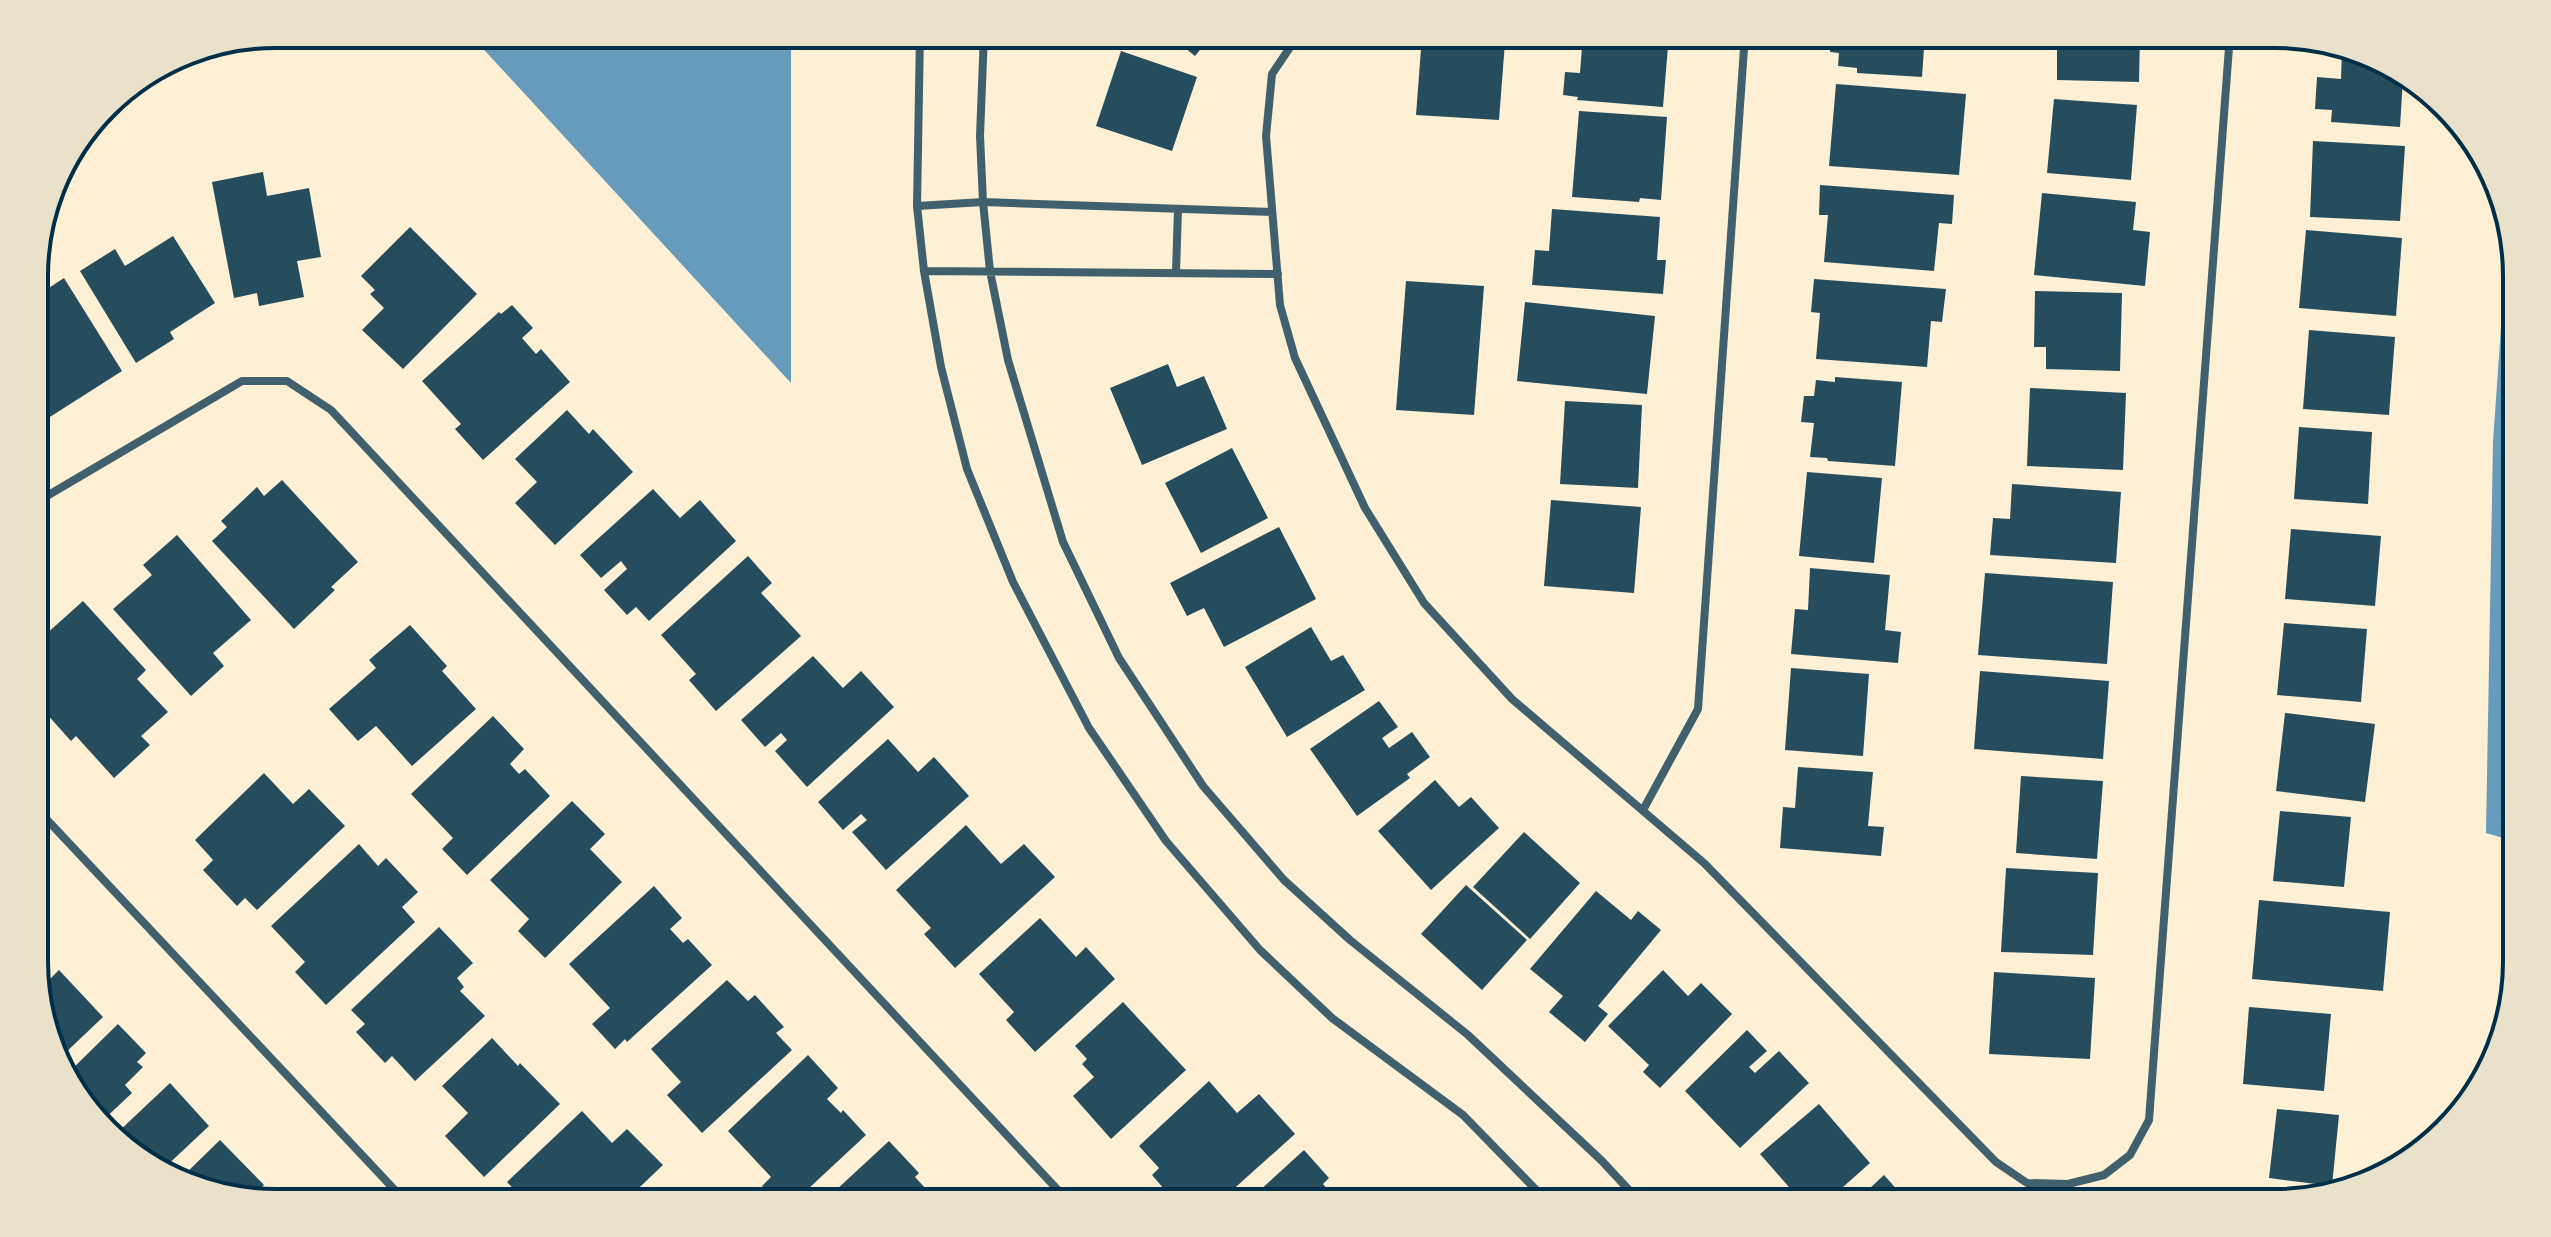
<svg xmlns="http://www.w3.org/2000/svg" width="2551" height="1237" viewBox="0 0 2551 1237" font-family="'Fira Sans',sans-serif">
	<rect width="100%" height="100%" fill="#fdf0d5"/>
	<path fill="#669bbc" d="M484,34H791V383L476,41Z
		M2508,227L2515,245L2517,842L2486,833L2493,442Z"/>
	<path fill="#264d5e" d="M1159,34H1213L1195,56L1175,40L1171,44Z
		M1583,34H1669L1663,107L1577,100L1578,97L1563,95L1565,72L1580,73Z
		M1831,34H1925L1922,77L1857,73V68L1838,66L1839,53L1830,52Z
		M2057,34H2140L2139,82L2057,80Z
		M1422,36L1505,42L1499,120L1416,115Z
		M2342,50L2382,59L2403,78L2400,127L2331,122L2332,110L2315,109L2317,77L2341,79Z
		M1121,51L1197,77L1172,151L1096,126Z
		M1836,84L1966,94L1959,175L1829,166Z
		M2054,99L2137,105L2131,180L2047,173Z
		M1579,111L1667,117L1661,200L1640,198L1639,202L1572,197Z
		M2313,141L2405,146L2400,221L2310,217Z
		M263,172L267,196L309,188L321,257L297,261L304,297L259,306L257,293L234,298L212,182Z
		M1820,185L1954,195L1952,224L1939,223L1934,271L1824,262L1828,215H1819Z
		M2042,193L2136,202L2133,230L2150,232L2145,286L2034,275Z
		M1552,209L1660,217L1657,260H1666L1663,294L1532,285L1535,250L1549,251Z
		M410,227L477,294L403,369L362,330L384,308L370,294L375,290L361,276Z
		M2306,230L2402,238L2396,316L2299,308Z
		M173,236L215,303L170,332L174,339L136,363L80,271L115,249L125,266Z
		M64,278L122,371L42,422L35,412V297Z
		M1814,279L1946,289L1942,322L1931,321L1927,367L1816,359L1820,313L1811,312Z
		M1406,281L1484,286L1474,415L1396,410Z
		M2035,291L2122,293L2120,371L2046,369V347H2034Z
		M1525,302L1655,316L1647,394L1517,381Z
		M512,305L533,328L522,338L536,354L541,349L570,382L483,460L455,429L461,424L422,381L499,312L501,314Z
		M2309,330L2395,337L2389,415L2303,409Z
		M1168,364L1177,387L1204,376L1227,429L1142,465L1110,388Z
		M1835,377L1902,382L1895,466L1828,461L1827,458L1810,457L1814,423L1801,422L1804,396H1814L1816,380L1835,382Z
		M2030,388L2126,393L2123,470L2027,466Z
		M1565,401L1642,405L1638,488L1560,484Z
		M567,410L589,434L593,429L633,472L555,545L515,503L537,482L515,459Z
		M2299,427L2372,432L2368,504L2294,499Z
		M1232,448L1268,518L1201,553L1165,483Z
		M1807,472L1882,478L1874,563L1799,556Z
		M282,480L358,562L331,587L335,590L294,629L212,541L227,527L221,521L257,487L264,496Z
		M2012,484L2121,492L2116,563L1990,555L1993,518L2010,519Z
		M653,489L680,518L700,500L736,541L649,621L636,607L627,615L604,590L627,569L621,561L601,578L580,555Z
		M1551,500L1641,507L1634,593L1544,586Z
		M1279,527L1316,599L1224,647L1204,608L1187,616L1170,583Z
		M2291,529L2381,536L2375,606L2285,599Z
		M177,535L251,620L213,653L224,666L191,696L113,609L152,575L143,565Z
		M748,556L772,583L761,593L801,636L716,711L689,680L696,674L661,635Z
		M1810,568L1890,575L1885,630L1901,632L1898,663L1791,654L1795,609L1808,610Z
		M1985,573L2113,582L2107,664L1978,655Z
		M83,601L146,670L137,679L168,712L141,736L150,745L114,778L76,736L71,741L36,702L35,644Z
		M2284,623L2367,629L2361,702L2277,695Z
		M410,625L447,666L442,671L476,709L412,766L376,726L358,741L329,709L376,668L369,660Z
		M1311,627L1331,661L1343,655L1365,690L1287,737L1245,667Z
		M813,656L843,688L861,671L894,707L807,787L775,751L787,740L781,733L765,747L741,720Z
		M1791,668L1869,674L1863,756L1785,750Z
		M1980,671L2109,681L2103,759L1974,749Z
		M1379,701L1398,727L1382,738L1389,748L1412,732L1430,757L1407,774L1410,778L1357,816L1310,749Z
		M2285,713L2375,724L2365,802L2276,791Z
		M493,716L524,749L510,764L519,774L525,769L550,796L467,875L442,849L453,838L411,794Z
		M888,739L918,772L934,757L969,796L886,870L852,832L867,820L861,814L843,830L818,802Z
		M1798,767L1873,772L1868,826L1884,827L1881,856L1780,848L1783,807L1795,808Z
		M264,773L293,804L309,789L345,826L257,910L245,898L237,906L203,870L213,860L195,840Z
		M2021,776L2103,781L2097,859L2016,853Z
		M1435,780L1459,807L1471,797L1499,828L1431,890L1378,831Z
		M572,801L605,834L590,849L622,882L545,958L518,931L529,919L490,880Z
		M2280,811L2351,817L2344,887L2273,881Z
		M966,825L1001,864L1024,844L1055,877L955,968L924,934L931,928L896,890Z
		M1524,832L1580,883L1530,939L1473,887Z
		M359,844L378,866L386,858L418,892L402,907L415,922L326,1005L295,972L305,962L271,926Z
		M2006,868L2098,873L2093,955L2001,952Z
		M1466,885L1527,940L1482,990L1421,934Z
		M654,886L682,918L670,929L683,943L688,939L712,965L627,1042L625,1039L615,1049L592,1024L610,1008L569,964Z
		M1596,891L1631,920L1638,911L1661,930L1598,1006L1608,1014L1585,1042L1549,1012L1563,996L1530,969Z
		M2259,900L2390,912L2383,991L2252,979Z
		M1040,918L1076,957L1086,947L1115,979L1035,1052L1006,1020L1014,1012L979,974Z
		M439,927L473,963L457,978L464,987L460,991L485,1016L415,1081L392,1056L385,1063L356,1032L365,1024L351,1010Z
		M59,970L103,1017L62,1056L36,993Z
		M1663,970L1688,996L1701,983L1732,1014L1660,1088L1643,1072L1649,1065L1608,1026Z
		M1994,972L2095,978L2090,1059L1989,1054Z
		M727,980L748,1001L755,995L784,1027L776,1033L792,1050L702,1133L667,1095L681,1082L651,1049Z
		M1123,1002L1186,1070L1111,1139L1073,1096L1094,1077L1082,1064L1087,1059L1075,1046Z
		M2249,1007L2331,1014L2324,1091L2243,1084Z
		M118,1024L146,1053L137,1062L143,1067L125,1085L132,1093L101,1122L84,1108L69,1072Z
		M1747,1030L1767,1051L1749,1067L1755,1073L1779,1051L1809,1083L1740,1148L1685,1091Z
		M492,1038L518,1066L520,1063L560,1104L484,1177L445,1136L468,1113L442,1086Z
		M808,1055L838,1088L827,1099L841,1113L843,1110L866,1135L793,1203H778L762,1186L771,1177L728,1131Z
		M1209,1081L1237,1113L1259,1094L1295,1134L1218,1203H1176L1152,1175L1159,1168L1139,1146Z
		M170,1083L209,1126L161,1171L116,1134Z
		M1819,1104L1870,1163L1825,1203H1803L1760,1154Z
		M2277,1109L2339,1115L2332,1186L2269,1178Z
		M582,1111L612,1143L627,1129L663,1165L623,1203H527L507,1182Z
		M220,1140L264,1185L251,1197L179,1180Z
		M889,1141L919,1173L915,1177L939,1203H822Z
		M1304,1150L1329,1178L1323,1184L1340,1203H1246Z
		M1884,1175L1909,1203H1854Z"/>
	<g fill="none" stroke-linecap="round" stroke-linejoin="round">
		<path stroke="#3f606c" stroke-width="8" d="M920,34L917,206L924,271L941,367L967,469L1013,582L1089,728L1166,841L1260,950L1332,1018L1463,1115L1549,1203
			M984,34L980,136L983,202L990,271L1008,360L1063,542L1119,658L1203,786L1284,880L1350,940L1468,1035L1602,1161L1641,1203
			M1299,34L1272,74L1266,136L1280,305L1295,358L1365,508L1424,603L1512,699L1704,863L1996,1162L2027,1183L2068,1184L2104,1175L2130,1155L2149,1120L2230,34
			M917,206L983,202L1272,212
			M924,271L1278,274
			M1176,272L1178,209
			M35,503L242,381H287L331,410L1070,1203
			M36,808L407,1203
			M1643,810L1698,709L1745,34"/>
	</g>
	<path d="M0 0H2551V1237H0ZM276 48H2275A228 228 0 0 1 2503 276V961A228 228 0 0 1 2275 1189H276A228 228 0 0 1 48 961V276A228 228 0 0 1 276 48Z" fill="#e9e1ca" fill-rule="evenodd"/>
	<path fill="none" stroke="#003049" stroke-width="4" d="M276 48H2275A228 228 0 0 1 2503 276V961A228 228 0 0 1 2275 1189H276A228 228 0 0 1 48 961V276A228 228 0 0 1 276 48Z"/>
</svg>
